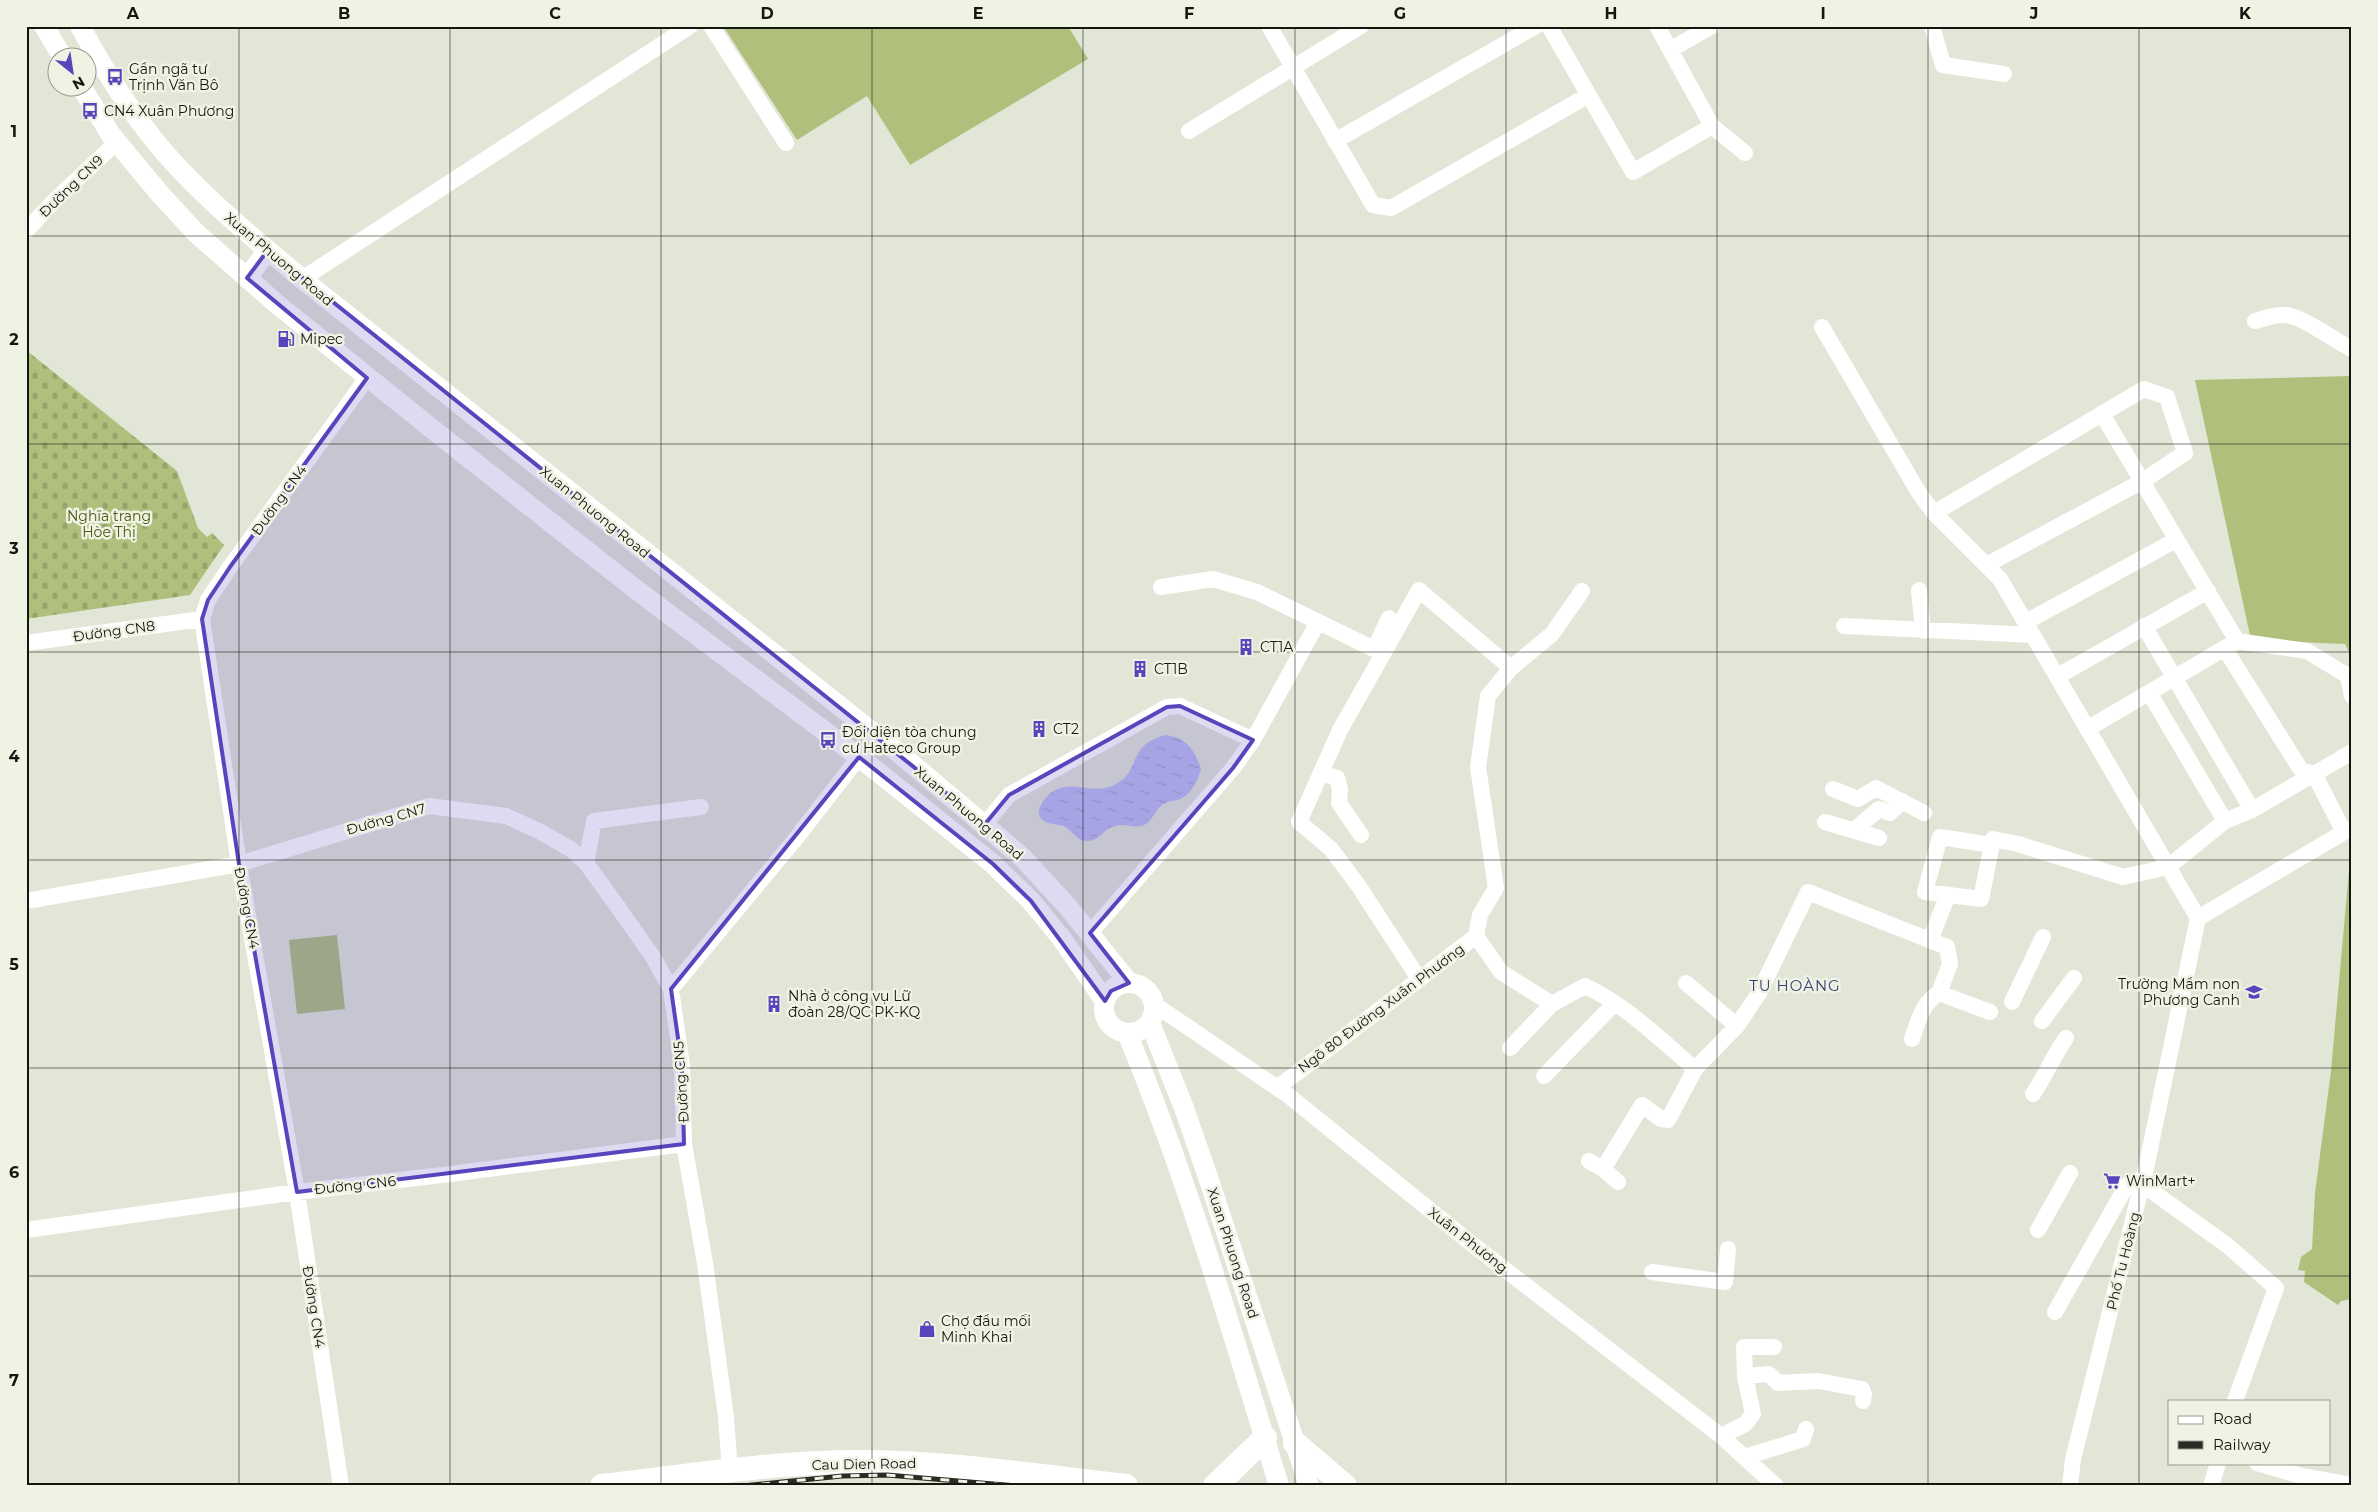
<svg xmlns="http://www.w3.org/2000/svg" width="2378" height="1512" viewBox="0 0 2378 1512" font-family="Montserrat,sans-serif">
	<defs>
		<pattern id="cemetery-stones" width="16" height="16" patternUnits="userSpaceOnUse" patternTransform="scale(1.25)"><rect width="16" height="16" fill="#b0bf7c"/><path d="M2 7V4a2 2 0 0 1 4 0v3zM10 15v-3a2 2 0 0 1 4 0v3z" fill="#96a36a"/></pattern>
		<pattern id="water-ripples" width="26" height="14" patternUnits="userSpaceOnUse" patternTransform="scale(1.25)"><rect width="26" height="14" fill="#bcbcf0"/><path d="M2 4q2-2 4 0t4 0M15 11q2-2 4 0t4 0" fill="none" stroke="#a1a1cd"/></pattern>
	</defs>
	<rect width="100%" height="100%" fill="#e2e6d6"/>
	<path fill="url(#cemetery-stones)" d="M26,350L177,471L198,528L207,537L212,533L224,545L190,595L26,619Z"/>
	<path fill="#b0bf7c" d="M723,26H1068L1088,59L910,165L867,96L797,140Z
		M2352,376V658L2345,644L2251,640L2195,380Z
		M2352,837V1299L2341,1301L2338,1305L2304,1282L2305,1271L2298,1270L2301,1257L2312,1249L2315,1193L2331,1071Z
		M337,935L345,1009L297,1014L289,940Z"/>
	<path fill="url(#water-ripples)" d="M1165,735C1186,737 1195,750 1201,769C1197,781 1192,794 1180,799C1174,801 1167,801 1162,805C1154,811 1152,824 1141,826C1133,828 1123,823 1115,826C1105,828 1099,840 1089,841C1078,842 1075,834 1067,828C1062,824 1055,825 1049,823C1030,818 1042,799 1052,792C1073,778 1093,796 1114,785C1143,771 1125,746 1165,735Z"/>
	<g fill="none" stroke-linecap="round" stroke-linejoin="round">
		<path stroke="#fff" stroke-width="16" d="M711,26L786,143
			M1269,26L1373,205L1391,208L1587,96
			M1549,26L1633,172L1712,126
			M1657,26L1712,126L1745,153
			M1932,26L1943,65L2004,74
			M1670,50L1712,26
			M1189,131L1361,26
			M1335,141L1536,26
			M26,231L54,201L117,142
			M302,279L690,26
			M2255,321C2265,318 2275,314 2286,315C2306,318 2333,340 2352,349
			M1822,327L1919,493L1934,513L2000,579L2198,918
			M2102,414L2237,641
			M1934,513L2144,389L2167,397L2185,453L2141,482L1986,565
			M1161,587L1213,579L1257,592L1374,649
			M1919,590L1923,631
			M2026,622L2176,540
			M1844,626L2033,635
			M2144,626L2252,810
			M26,643L202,619
			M1375,648L1389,618
			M1511,668L1552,634L1582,591
			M2058,676L2208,591
			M2150,694L2225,821
			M2087,729L2237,641L2307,651L2348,676L2352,696
			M1321,773L1337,778L1340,790L1339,803L1361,835
			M1833,789L1858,799L1876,788L1924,813
			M1825,822L1879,838
			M985,824L1009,795L1167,707L1180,706L1253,740
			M1854,830L1879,809L1890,813L1902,801
			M1992,845L1940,837L1925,892L1981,899L1993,839L2018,844L2123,877L2168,867L2225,821L2252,810L2352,752
			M586,863L594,821L701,807
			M26,901L239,864L429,806L506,816L539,831L572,850L586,863L615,903L653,957L671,989L682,1066L684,1144L705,1263L726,1417L730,1471
			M2198,918L2344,832L2314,774L2301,770L2225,649
			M1090,933L1233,768L1253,740L1318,622
			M1476,936L1501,972L1552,1004L1585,986C1626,1005 1661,1040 1695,1069
			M1930,940L1948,895
			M1419,979L1358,885L1331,849L1299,822L1340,730L1419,590L1511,668L1488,696L1478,767L1496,888L1480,915L1476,936
			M1686,983L1737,1026
			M671,989L797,837L859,757
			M1939,993L1990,1012
			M2012,1002L2043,937
			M1154,1004L1289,1096L1472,1244L1721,1436L1776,1486
			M2042,1021L2074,978
			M1912,1039C1918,1022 1922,1003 1939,993
			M1510,1048L1552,1004
			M1544,1076L1614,1004
			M1277,1088L1476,936
			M2033,1094C2046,1075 2053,1056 2066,1038
			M1589,1161L1603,1169L1642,1105L1661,1119L1668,1120L1695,1069L1737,1026L1759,993L1808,892L1947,947L1950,964L1939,993
			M1603,1169L1618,1182
			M2142,1184L2228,1246L2276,1288L2235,1401
			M26,1230L297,1192L442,1175L684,1144
			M2038,1230L2070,1173
			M1652,1272L1725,1282L1728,1249
			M2055,1312L2127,1185L2140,1192
			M1745,1376L1769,1374L1778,1383L1818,1381L1862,1389L1864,1394L1863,1401
			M1721,1436L1745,1424L1753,1414L1745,1376L1744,1347H1774
			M1745,1457L1803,1439L1806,1429
			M2257,1463L2298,1475L2352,1485
			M341,1486L297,1192L239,864L202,619L208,600L230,567L367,378
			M2070,1486L2073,1459L2146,1168L2198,918
			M2211,1486L2218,1463"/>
		<path stroke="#fff" stroke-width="20" d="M44,26L63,58
			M80,26C104,70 132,115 165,153C206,200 255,239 302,279L900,754L1022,857L1068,907L1129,983
			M82,88L111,135L160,194L196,233L278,305L441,436L634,588L859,757L993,864L1031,901L1062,939L1105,1001
			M247,278L268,250
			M1104 1008a25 25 0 1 1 50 0a25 25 0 1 1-50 0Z
			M1150,1023L1184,1108L1211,1186L1309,1486
			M1127,1033C1188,1180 1233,1334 1279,1486"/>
		<path stroke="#fff" stroke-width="24" d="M1295,1443L1345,1486
			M602,1486C687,1476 773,1462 858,1462C948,1462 1037,1476 1126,1486
			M1215,1486L1265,1438"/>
		<g stroke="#292b24" stroke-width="5">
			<path id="rail" d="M743,1486L842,1476L887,1475L1017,1486
				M870,1486H902"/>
		</g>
		<use href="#rail" stroke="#eff3e3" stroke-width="3" stroke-dasharray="9" stroke-linecap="butt"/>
	</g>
	<path fill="#5745bd" fill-opacity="0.2" stroke="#5745bd" stroke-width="4" stroke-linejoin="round" d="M268,250L985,824L1009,795L1167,707L1180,706L1253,740L1233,768L1090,933L1129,983L1111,991L1105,1001L1031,901L993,864L859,757L671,989L682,1066L684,1144L297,1192L239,864L202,619L208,600L230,567L367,378L247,278Z"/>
	<path fill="none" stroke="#141610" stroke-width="1" stroke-opacity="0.55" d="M239,26V1486M450,26V1486M661,26V1486M872,26V1486M1083,26V1486M1295,26V1486M1506,26V1486M1717,26V1486M1928,26V1486M2139,26V1486M26,236H2352M26,444H2352M26,652H2352M26,860H2352M26,1068H2352M26,1276H2352"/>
	<defs>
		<g id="bus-bare" transform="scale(1.35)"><path d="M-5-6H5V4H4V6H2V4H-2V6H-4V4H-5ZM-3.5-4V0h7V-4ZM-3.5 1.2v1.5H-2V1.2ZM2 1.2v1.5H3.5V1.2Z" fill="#5745bd" stroke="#eff3e3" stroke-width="2.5" paint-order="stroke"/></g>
		<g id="fuel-bare" transform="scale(1.35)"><path d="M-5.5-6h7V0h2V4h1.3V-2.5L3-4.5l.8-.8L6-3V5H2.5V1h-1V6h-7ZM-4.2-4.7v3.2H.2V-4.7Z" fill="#5745bd" stroke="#eff3e3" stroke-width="2.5" paint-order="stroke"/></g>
		<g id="building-bare" transform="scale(1.35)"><path d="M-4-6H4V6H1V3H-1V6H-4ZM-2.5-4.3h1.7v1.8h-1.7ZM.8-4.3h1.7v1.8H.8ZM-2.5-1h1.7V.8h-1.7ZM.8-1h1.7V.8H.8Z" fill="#5745bd" stroke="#eff3e3" stroke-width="2.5" paint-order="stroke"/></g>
		<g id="school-bare" transform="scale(1.35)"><path d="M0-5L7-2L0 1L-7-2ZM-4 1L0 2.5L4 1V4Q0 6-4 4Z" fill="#5745bd" stroke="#eff3e3" stroke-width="2.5" paint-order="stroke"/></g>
		<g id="supermarket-bare" transform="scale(1.35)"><path d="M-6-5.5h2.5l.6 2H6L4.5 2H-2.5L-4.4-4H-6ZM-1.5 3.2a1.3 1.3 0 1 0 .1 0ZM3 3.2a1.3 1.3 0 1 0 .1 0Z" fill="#5745bd" stroke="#eff3e3" stroke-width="2.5" paint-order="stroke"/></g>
		<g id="shop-bare" transform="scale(1.35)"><path d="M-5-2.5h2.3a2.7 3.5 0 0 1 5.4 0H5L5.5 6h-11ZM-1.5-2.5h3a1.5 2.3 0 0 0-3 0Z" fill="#5745bd" stroke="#eff3e3" stroke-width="2.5" paint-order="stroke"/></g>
	</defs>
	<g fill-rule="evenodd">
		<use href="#bus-bare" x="115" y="77"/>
		<use href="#bus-bare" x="90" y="111"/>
		<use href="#fuel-bare" x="286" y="339"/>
		<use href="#building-bare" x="1246" y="647"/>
		<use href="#building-bare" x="1140" y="669"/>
		<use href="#building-bare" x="1039" y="729"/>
		<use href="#bus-bare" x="828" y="740"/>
		<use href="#school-bare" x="2254" y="992"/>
		<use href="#building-bare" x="774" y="1004"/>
		<use href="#supermarket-bare" x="2112" y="1181"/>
		<use href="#shop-bare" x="927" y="1329"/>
	</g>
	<g text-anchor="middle" stroke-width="5" stroke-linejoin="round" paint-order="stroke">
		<g font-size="14" fill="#141610" stroke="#eff3e3" text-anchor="start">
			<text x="129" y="74">Gần ngã tư<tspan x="129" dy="16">Trịnh Văn Bô</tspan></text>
			<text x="104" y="116">CN4 Xuân Phương</text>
			<text x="300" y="344">Mipec</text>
			<text x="1260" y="652">CT1A</text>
			<text x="1154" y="674">CT1B</text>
			<text x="1053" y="734">CT2</text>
			<text x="842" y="737">Đối diện tòa chung<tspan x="842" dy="16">cư Hateco Group</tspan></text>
			<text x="2240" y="989" text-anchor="end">Trường Mầm non<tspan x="2240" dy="16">Phương Canh</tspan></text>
			<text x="788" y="1001">Nhà ở công vụ Lữ<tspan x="788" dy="16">đoàn 28/QC PK-KQ</tspan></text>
			<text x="2126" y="1186">WinMart+</text>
			<text x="941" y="1326">Chợ đầu mối<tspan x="941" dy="16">Minh Khai</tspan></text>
		</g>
		<g font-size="14" fill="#141610" stroke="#eff3e3">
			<text transform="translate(71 186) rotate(-44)" y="5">Đường CN9</text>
			<text transform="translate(279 259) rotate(40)" y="5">Xuan Phuong Road</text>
			<text transform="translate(279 500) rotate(-54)" y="5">Đường CN4</text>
			<text transform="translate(595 512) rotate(39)" y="5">Xuan Phuong Road</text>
			<text transform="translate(114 631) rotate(-8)" y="5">Đường CN8</text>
			<text transform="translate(969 813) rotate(40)" y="5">Xuan Phuong Road</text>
			<text transform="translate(386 819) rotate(-16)" y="5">Đường CN7</text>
			<text transform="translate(247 908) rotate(79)" y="5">Đường CN4</text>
			<text transform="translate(1381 1008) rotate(-37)" y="5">Ngõ 80 Đường Xuân Phương</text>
			<text transform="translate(681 1082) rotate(-94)" y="5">Đường CN5</text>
			<text transform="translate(355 1185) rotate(-6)" y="5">Đường CN6</text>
			<text transform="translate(1468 1240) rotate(38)" y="5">Xuân Phương</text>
			<text transform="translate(1233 1253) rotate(72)" y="5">Xuan Phuong Road</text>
			<text transform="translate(2123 1261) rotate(-76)" y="5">Phố Tu Hoàng</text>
			<text transform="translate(314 1307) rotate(81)" y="5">Đường CN4</text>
			<text transform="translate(864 1464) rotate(-1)" y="5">Cau Dien Road</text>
		</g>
		<g font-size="14" fill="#4c5813" stroke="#eff3e3">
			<text x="109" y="521">Nghĩa trang<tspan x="109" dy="16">Hòe Thị</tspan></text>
		</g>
		<g font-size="15" letter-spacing="1" fill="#403c79" stroke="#eff3e3">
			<text x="1795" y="991">TU HOÀNG</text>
		</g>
	</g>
	<rect width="2378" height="1512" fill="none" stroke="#eff3e3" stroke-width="55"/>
	<rect x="2168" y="1400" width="162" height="65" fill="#eff3e3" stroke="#979b8f"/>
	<rect x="2178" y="1416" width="25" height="8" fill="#ffffff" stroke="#979b8f"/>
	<text x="2213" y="1424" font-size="15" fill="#141610">Road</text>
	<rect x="2178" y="1441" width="25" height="8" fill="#292b24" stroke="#979b8f"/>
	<text x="2213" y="1450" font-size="15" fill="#141610">Railway</text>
	<g transform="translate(72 72) rotate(150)"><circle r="24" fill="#eff3e3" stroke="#979b8f"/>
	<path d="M0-4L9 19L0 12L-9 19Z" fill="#5745bd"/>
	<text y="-8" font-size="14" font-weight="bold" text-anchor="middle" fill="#141610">N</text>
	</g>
	<rect x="28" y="28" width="2322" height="1456" fill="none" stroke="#141610" stroke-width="2"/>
	<g font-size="16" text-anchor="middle" font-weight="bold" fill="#141610">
		<text x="133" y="19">A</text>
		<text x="344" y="19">B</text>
		<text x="555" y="19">C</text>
		<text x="767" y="19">D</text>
		<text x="978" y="19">E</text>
		<text x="1189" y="19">F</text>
		<text x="1400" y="19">G</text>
		<text x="1611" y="19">H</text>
		<text x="1823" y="19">I</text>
		<text x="2034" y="19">J</text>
		<text x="2245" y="19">K</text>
		<text x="14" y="137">1</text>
		<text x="14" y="345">2</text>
		<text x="14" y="554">3</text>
		<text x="14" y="762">4</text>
		<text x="14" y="970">5</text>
		<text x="14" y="1178">6</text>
		<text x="14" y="1386">7</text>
	</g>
</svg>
